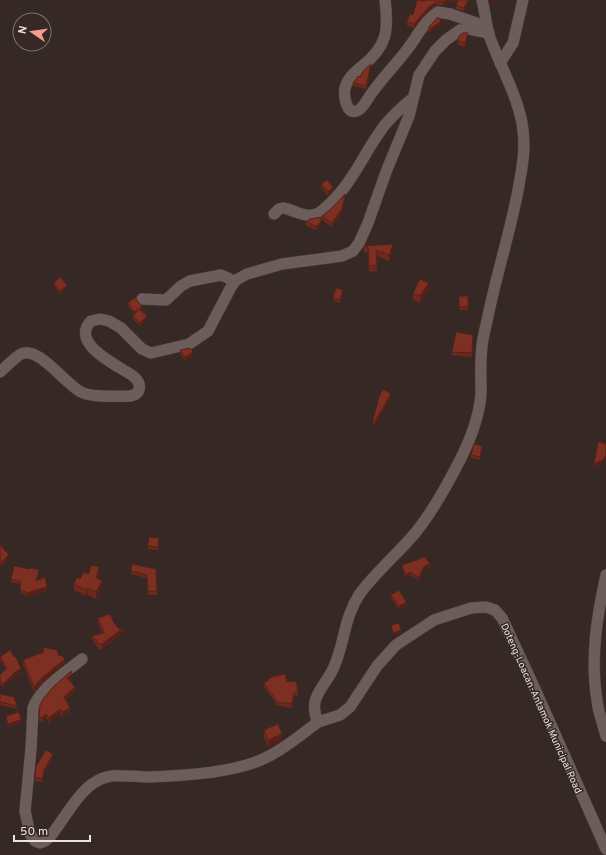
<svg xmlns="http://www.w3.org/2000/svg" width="606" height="855" viewBox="0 0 606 855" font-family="Overpass,sans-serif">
	<rect width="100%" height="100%" fill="#352825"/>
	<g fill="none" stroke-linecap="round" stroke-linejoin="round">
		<g stroke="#4e4341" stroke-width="12">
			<path id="minor" d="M385,0C389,31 387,47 361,67C354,73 347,79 345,88C343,96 347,119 360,109C365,105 369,96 374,90C385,75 398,62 409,47C418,35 424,21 438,12L450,14L485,26
				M500,63L513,43L523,0
				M274,214L279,209L283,208C292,209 303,217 312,215C317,215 322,211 325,208C353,184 363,154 384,126C393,115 403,106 413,98
				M142,299L166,300L181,286L190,281L221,275L228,278L234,282
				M0,372C7,366 14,358 21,354C38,345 66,385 81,392C92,398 117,396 130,396C142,394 142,383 133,376C119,366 69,344 91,321L100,319L109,321L121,328L142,349L151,353L189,344L208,331L231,287L236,280L247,274L282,264L342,256L353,251L359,243L368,223L386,172L409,116L419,75L435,51L446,40L460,30L469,29L489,33
				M606,575C597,615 590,659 597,700C598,712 603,724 606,736
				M82,659C65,673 41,687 33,708L31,749L25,811L30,834L35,841L40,843L45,841L50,837C63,821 79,790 97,781C111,772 132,777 148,777C181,776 236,773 265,758C283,750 302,734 318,722"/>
		</g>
		<g stroke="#4e4341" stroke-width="12">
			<path id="tertiary" d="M482,0C485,11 486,24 489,35C499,64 516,92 522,123C526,146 523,163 519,185C511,230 497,272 488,316C486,326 483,336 482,346C480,362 481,378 481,394C479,419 470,441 458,464C446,487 427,521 409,540C393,558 373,575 359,595C343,620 345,644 333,669C324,688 307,698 318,722L340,715L350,707L377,666L396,645L434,620L471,608L486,607L495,610L502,618L535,689L606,849"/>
		</g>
		<use href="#minor" stroke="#6c5d5a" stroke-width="11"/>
		<use href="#tertiary" stroke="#6c5d5a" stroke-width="11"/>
	</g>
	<path fill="#6c281d" d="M427,0H457L443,5H436L429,10L414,28L407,26V22L424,1Z
		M458,0H469L464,11L456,9V5Z
		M441,25L430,32H428V28Z
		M468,36L465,47L458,45V41Z
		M371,68L366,89L353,86V83Z
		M321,184L333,190L328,196L321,187Z
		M345,197L342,213L332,227L322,220L319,228L316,230L306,226V222L322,217V216Z
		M364,246L393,250L389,261L377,256V271L369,272L368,253L364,252Z
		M54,283L67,288L60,294L54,286Z
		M429,290L420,303L413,300V293Z
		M343,294L340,303L333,301V298Z
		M459,296H468V310H459Z
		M128,303L142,310L141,311L147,320L140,326L133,319V316L134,314L128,306Z
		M473,338L472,357L452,355V352Z
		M180,350L193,356L185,361L180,353Z
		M391,397L375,425L373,424V420Z
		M482,450L480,460L471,458V455Z
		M159,541L158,550L148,549V546Z
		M0,544L9,557L2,566L0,563Z
		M402,565L430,568L424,569L419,580L410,575L406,578L402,569Z
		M156,569L157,595H148L147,578L131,574V571Z
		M39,573L37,580L47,591L26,597L25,594H21L20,584L11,582V579Z
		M99,573L98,579L102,587L96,599L87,594L86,596L74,590V584L80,579L89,574Z
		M391,595L406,606L399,609L391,598Z
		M98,618L114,623L123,633L102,649H99L92,640V636L102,633L98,623Z
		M43,647L59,656L65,664L43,682L34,692L23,665V660L43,652Z
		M0,657L21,673L16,675L3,687L0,684V675L6,669L0,660Z
		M72,679L70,681L75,692L66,700L70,712L62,717L60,713L49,723L46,718L42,722L39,720L40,705L43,699Z
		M287,682L298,692V695L294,696L292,708L276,705V703L264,687V683Z
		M0,694L17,706V709L0,705Z
		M6,716L21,723L8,727L6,719Z
		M264,730L282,740L268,747L264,737Z
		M53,758L44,773L42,782L35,781V777Z"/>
	<path fill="#582118" d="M448,0H457L443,5V2Z
		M468,0H469L464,11V8Z
		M492,0H498L491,4V0Z
		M436,2V5L429,10L414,28V24L429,7Z
		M441,21V25L430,32V29Z
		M468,33V36L465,47V43Z
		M371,64V68L366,89V86Z
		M333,187V190L328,196V192Z
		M345,194V197L342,213L332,227V223Z
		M322,217V220L319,228L316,230V226Z
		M393,244V250L389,261V255Z
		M429,283V290L420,303V296Z
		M67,285V288L60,294V291Z
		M343,290V294L340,303V300Z
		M142,307V310L134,315V312Z
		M147,316V320L140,326V323Z
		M193,352V356L185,361V357Z
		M391,394V397L375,425V421Z
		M482,446V450L480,460V457Z
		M606,455V458L603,463L594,468V464Z
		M9,554V557L2,566V563Z
		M430,564V568L424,569L419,580V577L424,566Z
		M99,567V573L96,584V578Z
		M410,572V575L406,578V575Z
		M102,581V587L96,599V592Z
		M47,587V591L26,597V593Z
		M87,588V594L86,596V590Z
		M406,602V606L399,609V606Z
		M123,628V633L102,649V644Z
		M401,630V633L393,636V633Z
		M65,659V664L43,682L34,692V687L43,677Z
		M21,669V673L16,675L3,687V684L16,671Z
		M72,674V679L67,683V678Z
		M75,687V692L64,702V697Z
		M70,708V712L62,717V712Z
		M60,709V713L49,723V718Z
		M46,714V718L42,722V718Z
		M21,720V723L8,727V724Z
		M282,734V740L268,747V740Z
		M53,754V758L44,773L42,782L44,770Z"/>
	<path fill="#7d2f22" stroke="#582118" d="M417,0L424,1L427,0H448L443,2H436L429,7L414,24L407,22L410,14L413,15Z
		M458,0H468L464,8L456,5Z
		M438,17L441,21L430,29L428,28Z
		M463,33H468L465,43L458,41L459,36Z
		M371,64L366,86L353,83L358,76L360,77L364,70Z
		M327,180L333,187L328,192L321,184Z
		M345,194L342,209L332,223L322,216L329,211Z
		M322,217L319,225L316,226L306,222L310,219Z
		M393,244L389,255L376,250L377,265L369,266L368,247L364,246Z
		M60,277L67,285L60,291L54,283Z
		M420,279L429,283L420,296L413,293Z
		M336,288L343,290L340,300L333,298Z
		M459,296H468V307H459Z
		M135,297L142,307L134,312L128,303Z
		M139,309L147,316L140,323L133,316Z
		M456,332L473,335L472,353L452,352Z
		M190,348L193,352L185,357L180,350Z
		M383,389L391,394L375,421L373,420L379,397Z
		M598,442L606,444V455L603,460L594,464Z
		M474,444L482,446L480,457L471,455Z
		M149,537L159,538L158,547L148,546Z
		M0,544L4,550L9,554L2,563L0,560Z
		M425,557L430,564L424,566L419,577L410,572L406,575L402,565Z
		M132,564L156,569L157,591L148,592L147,575L131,571Z
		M91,565L99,567L96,578L102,581L96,592L87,588L86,590L74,584L77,577L80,579L84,572L89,574Z
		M14,566L30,569L31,568L39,570L36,581L45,577L47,587L26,593L25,591H21L20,581L11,579Z
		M399,590L406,602L399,606L391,595Z
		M110,614L114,623L119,629L123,628L102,644H99L92,636L104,633L98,618Z
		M399,623L401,630L393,633L391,625Z
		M43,647L57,650L59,656L61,655L65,659L43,677L34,687L23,660L44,652Z
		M10,650L14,657H16L21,669L16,671L3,684L0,680V675L7,668L0,657Z
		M71,671L72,674L67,678L75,687L64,697L70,708L62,712L60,709L49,718L46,714L42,718L39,716L40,705L43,699L53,687Z
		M285,674L287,682L296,681L298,692H294L292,704L276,702V700L264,683L272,677Z
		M0,694L14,697L17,706L0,702Z
		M19,712L21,720L8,724L6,716Z
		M278,724L282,734L268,740L264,730Z
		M46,750L53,754L44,770L42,779L35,777L36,766Z"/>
	<g text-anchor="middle" stroke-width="3" stroke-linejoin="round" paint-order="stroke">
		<g font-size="10" fill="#ece3e1" stroke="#352825">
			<text transform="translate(542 708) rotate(66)" y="4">Doteng-Loacan-Antamok Municipal Road</text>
		</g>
	</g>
	<g transform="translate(32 32) rotate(283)"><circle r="19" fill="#352825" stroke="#7e7370"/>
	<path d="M0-3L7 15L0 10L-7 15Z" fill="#f49d8c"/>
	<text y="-6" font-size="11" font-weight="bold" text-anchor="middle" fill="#ece3e1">N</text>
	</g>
	<path d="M14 835v6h76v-6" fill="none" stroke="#ece3e1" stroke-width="2"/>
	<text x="20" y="835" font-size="12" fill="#ece3e1" stroke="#352825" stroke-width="3" paint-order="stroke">50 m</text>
</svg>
